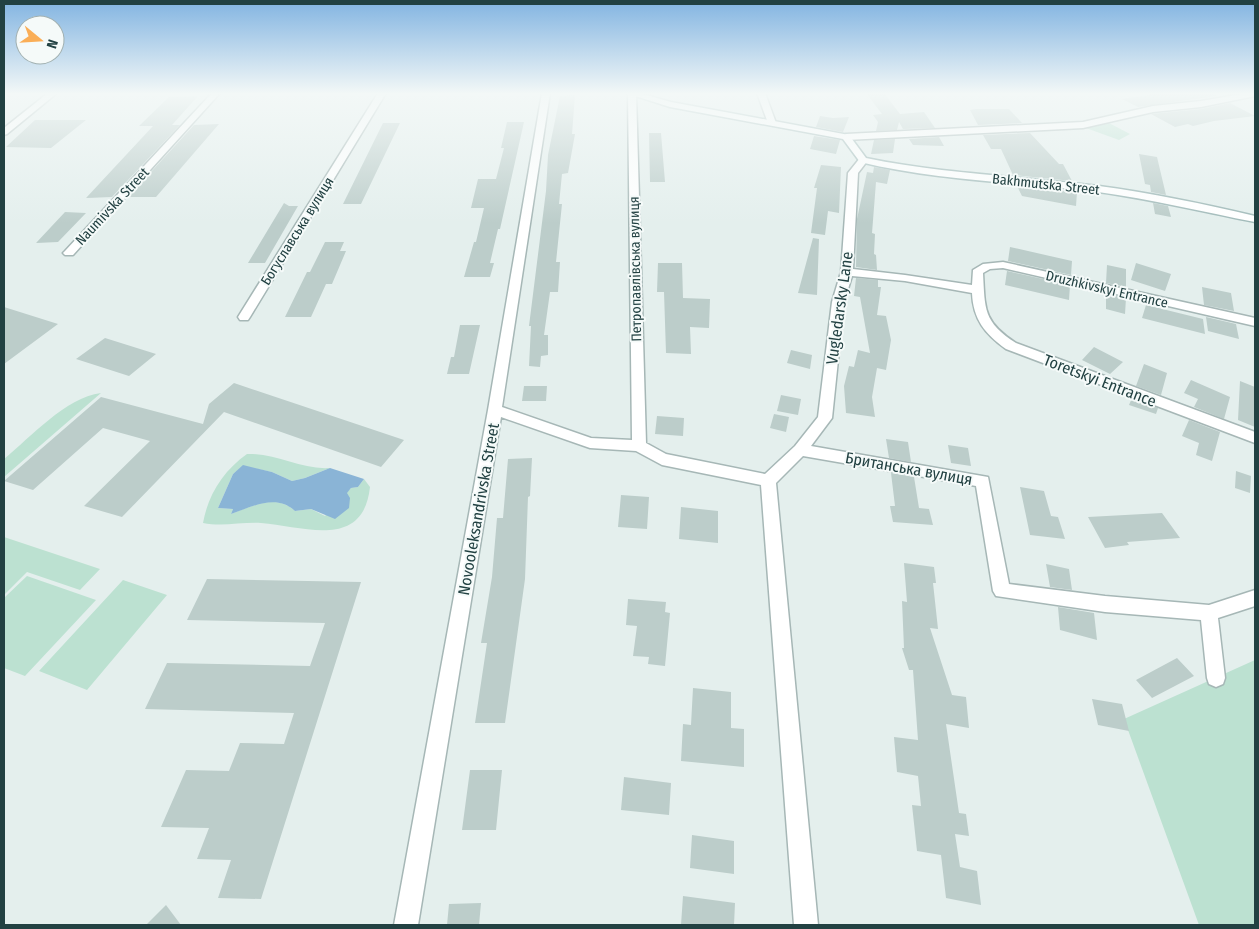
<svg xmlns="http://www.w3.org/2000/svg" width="1259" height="929" viewBox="0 0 1259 929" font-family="'Fira Sans Condensed',sans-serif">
	<rect width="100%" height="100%" fill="#e4efed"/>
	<path fill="#bce1d1" d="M1107,122L1130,134L1119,140L1086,128Z
		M101,393L4,477V459C31,437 65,398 101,393Z
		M247,454C276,453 301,470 330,468L305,478L292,481L272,472L243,466L233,474L218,508L233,509L231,514C252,506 276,493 295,511L311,509L325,516L351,488L358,487L364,479L370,487C363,551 303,526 261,523C241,522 222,527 203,523C208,495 223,471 247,454Z
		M4,537L100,569L80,590L27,572L4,595Z
		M27,576L96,600L25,676L4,668V598Z
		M123,580L167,595L87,690L39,671Z
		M1255,660V925H1199L1124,719Z"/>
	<path fill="#8ab4d6" d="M243,465L272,472L292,481L305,478L330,468L364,479L358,487L351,488L347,493L350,498L349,508L335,519L311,509L295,511C276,493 252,507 231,514L233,509L218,508L233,474Z"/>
	<path fill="#bccdca" d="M866,93H884L900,114L924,112L935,128L903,129L899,122L897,130L876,131L878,122L873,115L882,114Z
		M1162,93H1209L1217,96L1138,107L1122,99Z
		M575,95L572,134H575L568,173L562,174L559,204H562L556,262H560L558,292H550L544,335H548V355L541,356L540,367L529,366L531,326H529L546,191L548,155L560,96Z
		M198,96L172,125H180L112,197L86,198L153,126H139L169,97Z
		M1230,103L1255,116L1214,121L1193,126L1188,124L1175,127L1151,114L1201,109Z
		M976,109H1009L1022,123L978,125L970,110Z
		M820,116L833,118L849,117L843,132L816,127Z
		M35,120H86L51,148L6,147Z
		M507,122H524L500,229H498L490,263H494L490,277H464L474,242H476L484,208H471L478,179H496L504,148H501Z
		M383,123H400L361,204H343Z
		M219,124L156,197H128L194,125Z
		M649,133H661L665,182H650Z
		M1030,133L1059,164H1063L1072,181L1013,175L1001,149H991L983,135Z
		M814,136L840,140L836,154L810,149Z
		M939,137L944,146L913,145L909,139Z
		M895,139L893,153L871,154L874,140Z
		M1139,154L1157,157L1166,195L1151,192L1150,185L1145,184Z
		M821,165L841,167L839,213L828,211L825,235L811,233L817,188H814Z
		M874,167L890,170L887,184L876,182L872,233L875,234L874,254L876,255L877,270L856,267L857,219L867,172L873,173Z
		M1017,186L1077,192L1076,206L1022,196Z
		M284,203L289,206H298L265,263H248Z
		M1153,203L1168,206L1171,217L1155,214Z
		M65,212L86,213L58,242L36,243Z
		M813,238L819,239L817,295L798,293Z
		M325,242H344L340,251H346L332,284H326L311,317H285L307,272H310Z
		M1010,247L1072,261L1071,275L1008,261Z
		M658,263H682L683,298L710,299L709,328L690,327L691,354L666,353L664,292H657Z
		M1136,263L1171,274L1165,291L1131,280Z
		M1107,265L1126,269V287L1106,283Z
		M1007,271L1070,285L1069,300L1005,285Z
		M856,278L878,280V287H881L877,315L886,316L891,340L886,370L877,368L872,397L875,417L846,413L844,386L849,366L854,367L858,350L870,353L860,297L854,296Z
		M1202,287L1231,293L1234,311L1204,305Z
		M1106,294L1126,298L1125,314L1106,309Z
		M1146,305L1203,319L1205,334L1142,318Z
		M4,307L58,324L4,364Z
		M1206,317L1236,324L1239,339L1208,331Z
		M460,325H480L469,374H447L451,357H454Z
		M105,338L156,354L129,376L76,359Z
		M1094,347L1123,362L1110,374L1082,360Z
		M791,350L812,355L810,369L787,363Z
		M1144,364L1167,373L1161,395L1136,386Z
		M1191,380L1230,397L1224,419L1194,407L1198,399L1184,393Z
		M1240,381L1255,387V427L1238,420Z
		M234,383L404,440L381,467L224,412L122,517L84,506L150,441L103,428L33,490L4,481L101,397L203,424L209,404Z
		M524,386H547L546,401H522Z
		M781,395L801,399L798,415L777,411Z
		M1132,398L1158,408L1156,414L1129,405Z
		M774,414L789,417L786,432L770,428Z
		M657,416L684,418L683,436L655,434Z
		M1189,420L1220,432L1212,461L1196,455L1199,443L1182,436Z
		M886,439L908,442L911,462L889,458Z
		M948,445L968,448L971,466L951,463Z
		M532,458L530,496L528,497L525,579L505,723H475L487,643H481L492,577L497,518H503L508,459Z
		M1236,471L1251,476L1250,493L1235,488Z
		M891,473L914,477L919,508L929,509L933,525L893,522L890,506H895Z
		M1020,487L1044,491L1051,516L1058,517L1065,539L1030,535Z
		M621,495L649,497L647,529L618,527Z
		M681,507L718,511V543L679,539Z
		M1162,513L1180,538L1127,542L1129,545L1105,548L1088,517Z
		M904,563L934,567L936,583H933L938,629L930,628L952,695L966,697L969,728L946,724L959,813L966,814L969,836L955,834L960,867L977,871L981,905L946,898L941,855L917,851L912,805L921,806L918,776L897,772L894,737L918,740L913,670H909L902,648H904L902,601L907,602Z
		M1046,564L1069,569L1072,590L1050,587Z
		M207,579L361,582L261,899L218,898L231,860L197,859L209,828L161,827L186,770L229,771L240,743L284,744L294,713L145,709L167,663L310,666L325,623L187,620Z
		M628,599L666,602L665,612L670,613L665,666L648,664L649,657L633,656L637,626L626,625Z
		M1058,607L1094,613L1097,640L1060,630Z
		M1177,658L1194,676L1152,698L1136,680Z
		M693,688L731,692V728L744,729V767L681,761L683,724L691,725Z
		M1092,699L1122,704L1129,731L1098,725Z
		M470,770H502L496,830H462Z
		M624,777L671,783L669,815L621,810Z
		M692,835L734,841V874L690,868Z
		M683,896L735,903L734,925H681Z
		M481,903L479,925H447L449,904Z
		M166,905L181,925H146Z"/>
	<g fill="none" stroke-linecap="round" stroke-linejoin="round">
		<g stroke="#a6b7b6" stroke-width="3">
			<path id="street" d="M48,93H57L7,134L4,135V128Z
				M212,93H220L73,255H65L63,253L65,251Z
				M378,93H386L250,317L248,320H240L238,317Z
				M542,93H550L502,407L591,438L632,440L628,93H636L646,443L666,454L765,474L795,446L818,417L832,302L841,272L848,173L860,158L863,157L868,160L858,173L853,269L905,275L972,285L973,270L983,264L1003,262L1255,318V326L1003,268L990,269L983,273C985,309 983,322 1016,343L1255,432V443L1006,349C985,334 973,319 972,293L905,281L852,276L844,302L832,418L811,446L988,477L1009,584L1105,596L1209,605L1255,590V606L1218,618L1225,678L1223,684L1216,687L1209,684L1207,678L1201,620L1105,612L996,596L993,591L976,486L803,456L776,483L818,925H794L761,485L662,465L636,451L590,448L501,417L418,925H394L488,410Z
				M757,93H765L776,123L775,125L768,123Z
				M1248,93H1255V96L1201,107L1153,112L1083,128L846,140L842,137L846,134L1083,122L1153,106L1201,101Z"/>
		</g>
		<g stroke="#a2bbba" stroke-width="3">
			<path id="secondary" d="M626,93H639L671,102L849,135L866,158C943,174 1021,176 1099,186C1152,193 1204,204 1255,216V222C1203,212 1151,199 1098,192C1018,182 938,181 860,162L843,139L670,107Z"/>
		</g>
		<use href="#street" fill="#fff" fill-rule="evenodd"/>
		<use href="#secondary" fill="#fff" fill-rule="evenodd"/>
	</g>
	<linearGradient id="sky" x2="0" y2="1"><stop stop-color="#82b4e1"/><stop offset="0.42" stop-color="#f3f8f7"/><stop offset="1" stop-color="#f3f8f7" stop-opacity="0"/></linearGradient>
	<rect width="1259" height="223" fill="url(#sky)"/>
	<g text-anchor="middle" stroke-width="4" stroke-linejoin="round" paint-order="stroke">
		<g font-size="14" fill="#224142" stroke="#f5faf9">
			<text transform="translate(1046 184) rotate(6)" y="5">Bakhmutska Street</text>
			<text transform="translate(112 206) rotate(-47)" y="5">Naumivska Street</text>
			<text transform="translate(297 231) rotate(-58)" y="5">Богуславська вулиця</text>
			<text transform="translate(635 269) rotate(-91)" y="5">Петропавлівська вулиця</text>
			<text transform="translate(1107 289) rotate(13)" y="5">Druzhkivskyi Entrance</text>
		</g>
		<g font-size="16" fill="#224142" stroke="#f5faf9">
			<text transform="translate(839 308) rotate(-82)" y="6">Vugledarsky Lane</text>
			<text transform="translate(1100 380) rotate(21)" y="6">Toretskyi Entrance</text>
			<text transform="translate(909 468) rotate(10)" y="6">Британська вулиця</text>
			<text transform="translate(478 509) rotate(-80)" y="6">Novooleksandrivska Street</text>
		</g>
	</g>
	<rect width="1259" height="929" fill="none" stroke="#224142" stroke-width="10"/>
	<g transform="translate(40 40) rotate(108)"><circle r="24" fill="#f5faf9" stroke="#a1b0b0"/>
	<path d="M0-4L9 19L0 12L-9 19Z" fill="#faae57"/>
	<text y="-8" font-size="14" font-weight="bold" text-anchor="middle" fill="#224142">N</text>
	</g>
</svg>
